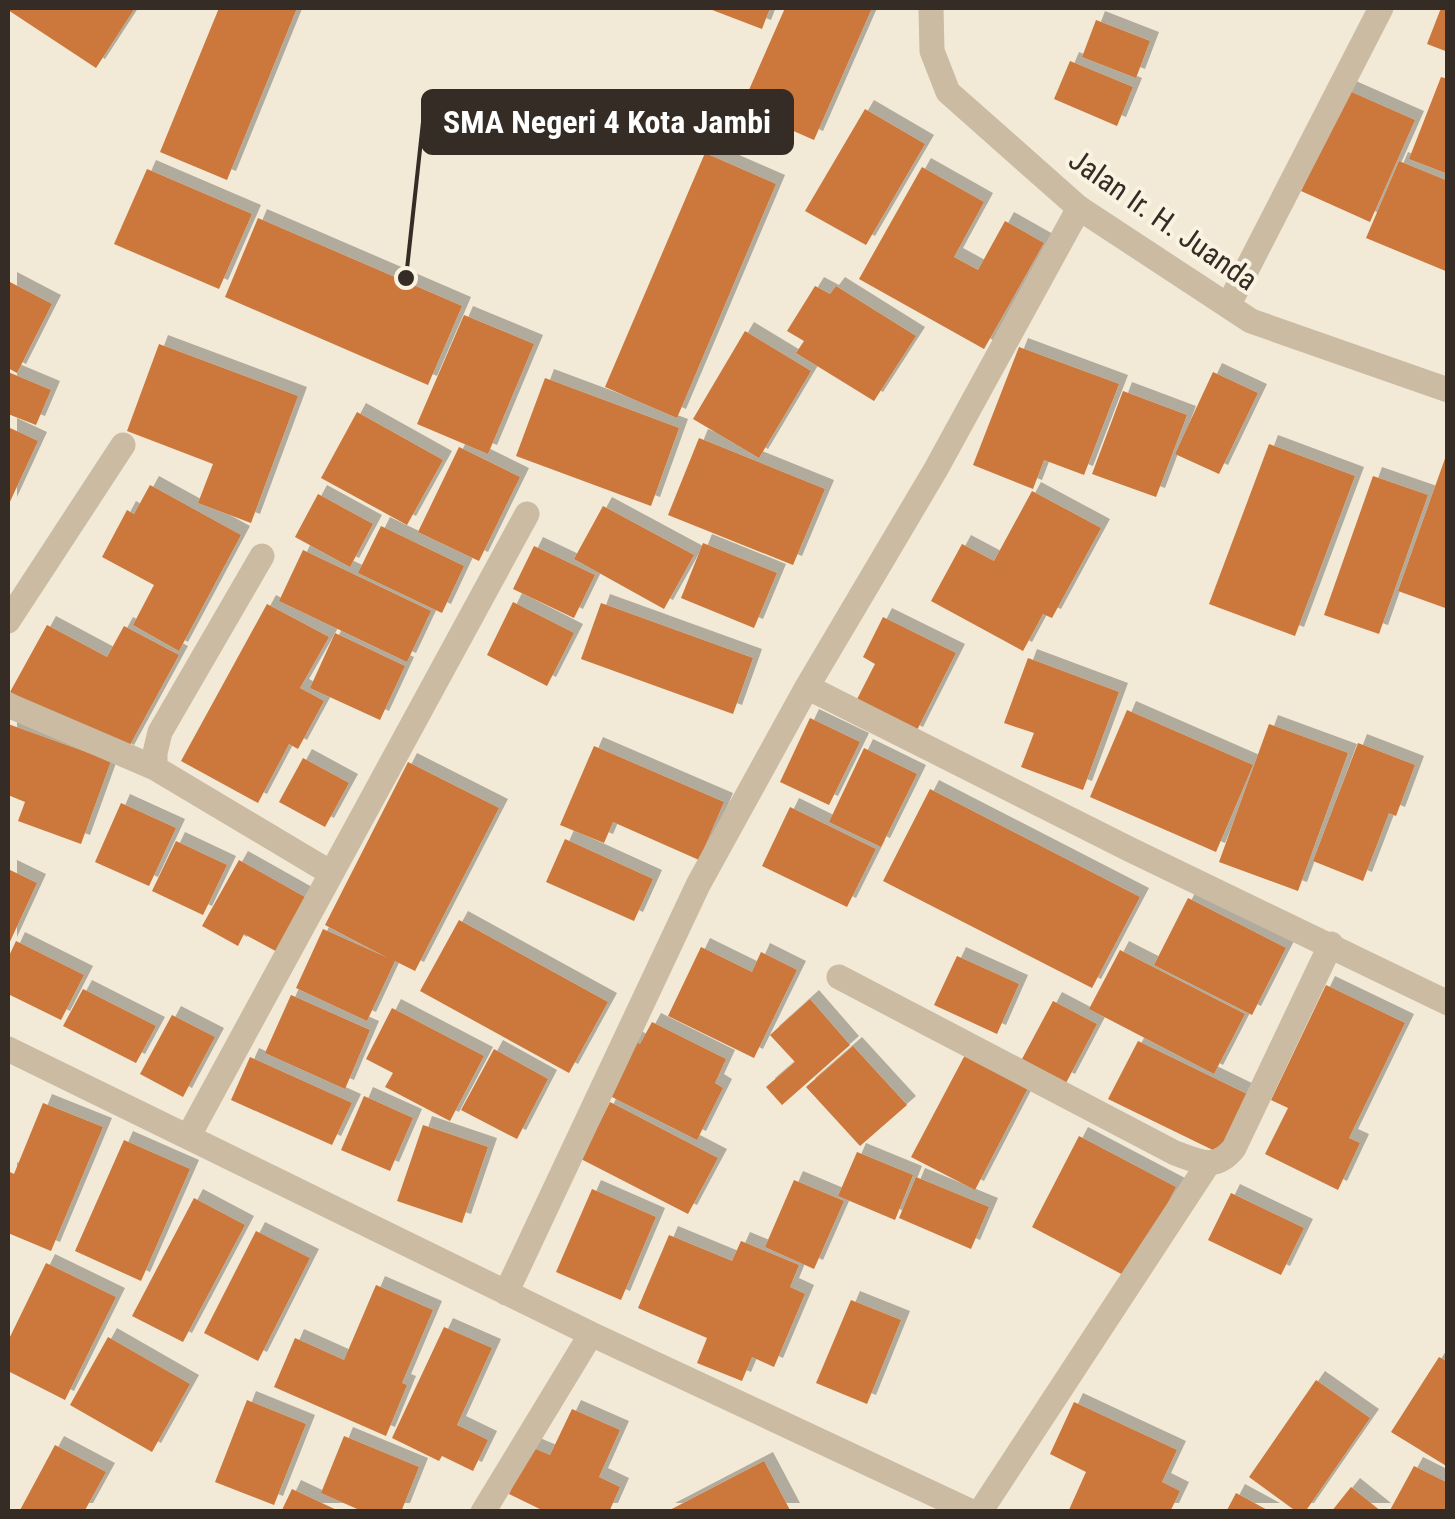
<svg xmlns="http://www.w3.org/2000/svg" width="1455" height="1519" viewBox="0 0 1455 1519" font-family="'Roboto Condensed',sans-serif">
	<defs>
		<filter id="shadow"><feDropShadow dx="9" dy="-9" stdDeviation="0" flood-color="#0004"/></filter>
	</defs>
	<rect width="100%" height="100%" fill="#f2e9d6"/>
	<path fill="#cc773a" filter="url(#shadow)" d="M10,8H135L96,68L8,10Z
		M219,8H297L227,180L160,152Z
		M707,8H770L762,29Z
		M785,8H872L814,140L741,108Z
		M1441,8H1448V52L1427,44Z
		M1096,20L1150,41L1136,78L1082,57Z
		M1070,61L1133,87L1117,126L1054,99Z
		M1441,77L1448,79V174L1409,159Z
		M1347,90L1415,120L1370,222L1301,191Z
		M865,109L925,144L866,245L805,211Z
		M705,153L776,184L677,418L605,387Z
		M1399,161L1448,181V272L1366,238Z
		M922,167L984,202L954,257L978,270L1005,221L1044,243L984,349L859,279Z
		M147,169L252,214L219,289L114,244Z
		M258,218L462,306L428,385L225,297Z
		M8,281L52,304L17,373L8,368Z
		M815,286L830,294L836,286L916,336L874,401L796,353L804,341L787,331Z
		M464,315L534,344L488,454L417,424Z
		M745,331L811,371L759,458L693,419Z
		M159,344L298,396L251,523L198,503L213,464L127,431Z
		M1019,347L1119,384L1084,475L1044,460L1033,489L973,465Z
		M8,372L51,390L36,425L8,414Z
		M1213,372L1258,393L1219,474L1175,454Z
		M545,378L679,428L651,506L516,456Z
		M1123,391L1187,415L1156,497L1092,474Z
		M357,412L443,460L407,525L321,478Z
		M8,427L38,441L8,506Z
		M699,438L825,489L793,565L668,515Z
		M1269,444L1355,476L1295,636L1209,604Z
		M459,447L520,477L479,561L418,532Z
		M1448,450V609L1398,591Z
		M1373,476L1428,495L1379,634L1324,615Z
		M150,485L241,535L179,651L133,625L154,585L102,557L127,510L134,514Z
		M1032,491L1101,528L1052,618L1043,614L1023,651L931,601L962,544L994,561Z
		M318,494L373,524L350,567L295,537Z
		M603,506L694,555L664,609L574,559Z
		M381,526L464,566L442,613L358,573Z
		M703,543L777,573L754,628L681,598Z
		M534,546L595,575L574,618L513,589Z
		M303,550L431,611L407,662L279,601Z
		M513,602L574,633L547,686L487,655Z
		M601,603L753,658L733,714L581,659Z
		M267,604L329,637L300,688L324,701L298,749L289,744L258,803L181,761Z
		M883,617L956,653L914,736L854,705L875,664L863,657Z
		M47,625L107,657L124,626L179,655L125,754L10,692Z
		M335,633L405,666L380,720L310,688Z
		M1028,658L1119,692L1083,790L1021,767L1034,733L1004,723Z
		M1127,710L1253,765L1216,852L1090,797Z
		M810,718L860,742L829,805L780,782Z
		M8,724L111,761L81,844L18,821L25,802L8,795Z
		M1269,724L1348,753L1298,891L1219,862Z
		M1358,743L1415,765L1396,816L1389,813L1363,881L1313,861Z
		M594,746L724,802L699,860L613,822L604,843L560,825Z
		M864,748L917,774L881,847L829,822Z
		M303,758L349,783L325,827L279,802Z
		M408,762L499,808L415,971L395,961L367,1021L296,988L323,929L388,958L325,925Z
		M930,789L1140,897L1092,988L883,881Z
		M121,803L176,828L149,886L95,862Z
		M790,807L876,849L847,907L762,866Z
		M565,839L653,879L634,921L546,882Z
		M176,841L227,865L203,915L152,891Z
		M239,860L312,901L283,955L244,934L238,946L202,926Z
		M8,869L37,883L8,946Z
		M1188,898L1286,948L1252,1015L1154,965Z
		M459,920L608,1002L569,1073L420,991Z
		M16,941L84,975L61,1020L8,994V958Z
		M701,947L752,972L761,952L797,970L754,1058L668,1016Z
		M1120,950L1245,1014L1214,1074L1089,1009Z
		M957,956L1019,984L997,1034L934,1005Z
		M1326,985L1405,1023L1349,1138L1360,1143L1338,1190L1265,1154L1288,1108L1271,1100Z
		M83,989L156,1026L136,1063L63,1026Z
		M291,995L370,1030L345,1089L265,1053Z
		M810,999L850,1045L782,1105L766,1087L795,1062L770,1035Z
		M1053,1001L1097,1024L1066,1083L1022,1059Z
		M392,1008L484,1056L450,1121L385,1087L393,1073L366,1059Z
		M172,1015L215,1037L183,1097L140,1074Z
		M652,1022L726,1059L715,1083L723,1088L697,1140L606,1094L632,1040L640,1044Z
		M1138,1041L1249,1095L1221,1154L1108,1099Z
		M853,1046L907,1105L860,1146L806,1087Z
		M494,1049L548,1079L517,1139L461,1110Z
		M965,1055L1028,1088L975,1190L911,1157Z
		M250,1057L352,1103L332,1145L231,1100Z
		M364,1096L413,1118L390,1171L341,1150Z
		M610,1102L718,1158L688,1214L581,1159Z
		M43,1103L103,1127L51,1251L8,1233V1171L14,1174Z
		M423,1125L488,1147L462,1223L397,1201Z
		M1079,1136L1176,1187L1129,1278L1032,1227Z
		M124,1140L190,1169L141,1281L75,1251Z
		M857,1152L913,1175L895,1220L838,1196Z
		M916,1177L989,1207L971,1249L899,1218Z
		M794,1180L844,1201L814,1269L765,1247Z
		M592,1189L656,1217L621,1300L556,1272Z
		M1231,1193L1304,1228L1281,1275L1208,1240Z
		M194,1198L245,1225L183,1342L132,1316Z
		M256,1231L310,1258L258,1361L204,1333Z
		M669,1235L732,1261L741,1241L799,1265L790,1287L805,1294L774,1367L752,1357L742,1381L697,1363L707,1338L638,1308Z
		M46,1263L116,1297L65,1400L8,1371V1341Z
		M376,1285L433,1310L402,1383L407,1385L386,1436L274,1387L295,1338L344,1360Z
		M851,1300L901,1320L867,1404L816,1383Z
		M444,1327L492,1348L457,1425L488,1440L473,1471L442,1456L439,1461L392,1438Z
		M108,1337L190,1384L152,1452L70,1405Z
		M1439,1357L1448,1362V1467L1391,1432Z
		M1316,1380L1370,1418L1305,1512H1297L1249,1477Z
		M247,1400L306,1424L274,1505L215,1482Z
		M1074,1402L1177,1450L1162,1482L1180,1491L1170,1512H1068L1086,1472L1050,1454Z
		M572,1409L620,1430L599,1477L620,1487L609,1512H546L509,1494L531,1447L550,1455Z
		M344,1436L419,1467L401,1512H364L321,1493Z
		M55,1445L106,1472L84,1512H19Z
		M764,1461L791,1512H666Z
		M1414,1466L1448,1483V1512H1389Z
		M1351,1487L1382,1512H1331Z
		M292,1489L341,1512H281Z
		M1236,1493L1271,1512H1226Z"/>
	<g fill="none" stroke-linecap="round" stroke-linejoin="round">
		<path stroke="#cabba2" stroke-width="25" d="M1229,304L1381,8
			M262,556L160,732L155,753V768L331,873
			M8,621L123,445
			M807,687L1131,850L1448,1003
			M8,705L155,768
			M839,977L1175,1153C1200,1162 1216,1171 1234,1148L1331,944
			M8,1049L591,1334L483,1512
			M188,1137L527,514
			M506,1293L698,885L807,687L936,469L1079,208
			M591,1334L972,1512
			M980,1512L1208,1164"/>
		<path stroke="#cabba2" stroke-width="25" d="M931,8L932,51L948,92L1079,208L1251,321L1448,390"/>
	</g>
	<g text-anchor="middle" stroke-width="8" stroke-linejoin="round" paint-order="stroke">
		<g font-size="30" fill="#342c25" stroke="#faf3e2">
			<text transform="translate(1163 220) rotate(35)" y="10">Jalan Ir. H. Juanda</text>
		</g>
	</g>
	<path fill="none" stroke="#342c25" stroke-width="4" d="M406 278L423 122"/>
	<circle fill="#342c25" stroke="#faf3e2" stroke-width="4" cx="406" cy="278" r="10"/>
	<rect fill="#342c25" stroke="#342c25" stroke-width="4" x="423" y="91" width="369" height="62" rx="10"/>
	<g font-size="32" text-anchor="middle" font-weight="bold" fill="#fff">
		<text x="607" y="133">SMA Negeri 4 Kota Jambi</text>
	</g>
	<rect width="1455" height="1519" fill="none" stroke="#342c25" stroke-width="20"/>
</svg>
